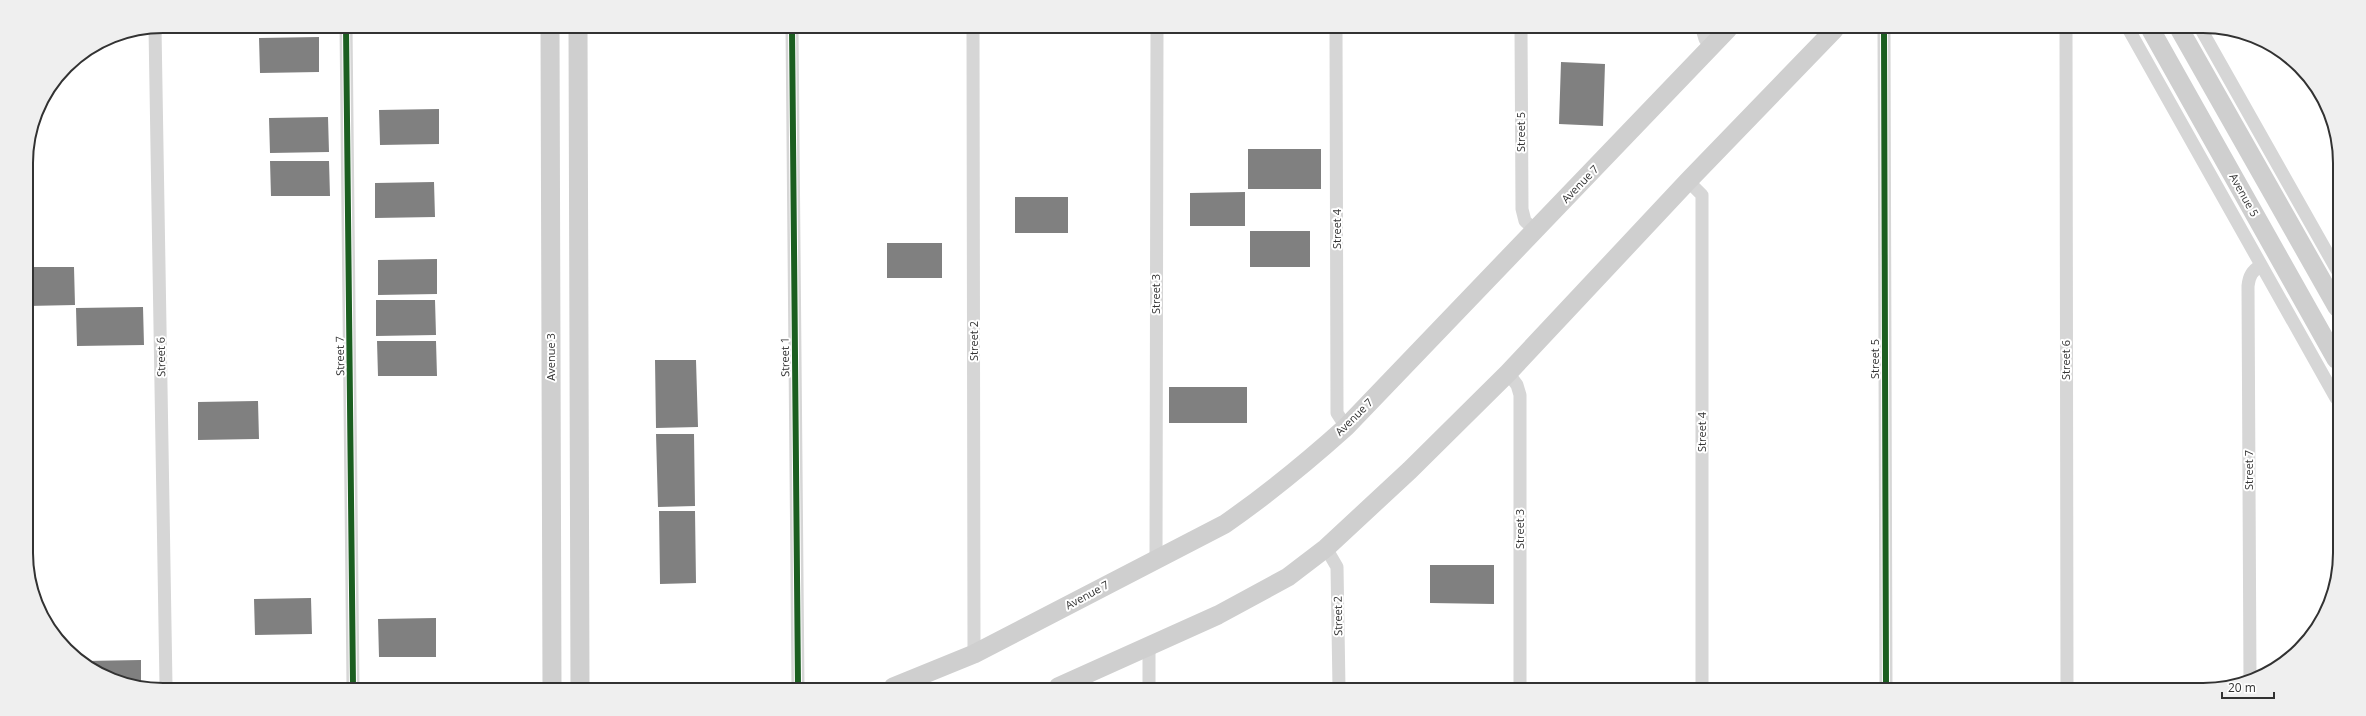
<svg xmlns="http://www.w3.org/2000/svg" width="2366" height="716" viewBox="0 0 2366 716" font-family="'Open Sans',sans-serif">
	<rect width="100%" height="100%" fill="#fff"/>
	<path fill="#808080" d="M257,26H316L317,33L257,34Z
		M1188,28H1249V31H1188Z
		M319,37V72L260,73L259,38Z
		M1561,62L1605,64L1603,126L1559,124Z
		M439,109V144L380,145L379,110Z
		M328,117L329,152L270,153L269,118Z
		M1248,149H1321V189H1248Z
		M270,161H329L330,196H271Z
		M434,182L435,217L375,218V183Z
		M1245,192V226H1190V193Z
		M1015,197H1068V233H1015Z
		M1250,231H1310V267H1250Z
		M887,243H942V278H887Z
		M437,259V294L378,295V260Z
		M27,267H74L75,305L27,306Z
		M376,300H435L436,335L376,336Z
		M143,307L144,345L77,346L76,308Z
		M377,341H436L437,376H378Z
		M655,360H696L698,427L656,428Z
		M1169,387H1247V423H1169Z
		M258,401L259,439L198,440V402Z
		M656,434H694L695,506L658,507Z
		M659,511H695L696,583L660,584Z
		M1430,565H1494V604L1430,603Z
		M311,598L312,634L255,635L254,599Z
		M436,618V657H379L378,619Z
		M141,660V685H128L85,661Z
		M1435,685H1498V688H1435Z"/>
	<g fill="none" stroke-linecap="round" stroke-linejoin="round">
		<path stroke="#d6d6d6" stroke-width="13" d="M346,26L353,686
			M792,27L798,687
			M155,28L166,685
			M973,28L974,654
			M1336,29L1337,413L1346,427
			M1521,29L1522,209L1525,221L1535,230
			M1702,29L1705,39L1713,46
			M1884,30L1886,689
			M2066,30L2067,689
			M2129,30L2336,398
			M2202,31L2337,270
			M1688,181L1702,195V689
			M1508,373L1517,385L1520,395V688
			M1326,548L1337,567L1339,688
			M1156,559L1157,28
			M1149,647V688
			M2250,681L2248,286C2249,276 2252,271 2261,265"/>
		<path stroke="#cfcfcf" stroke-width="19" d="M550,27L552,686
			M578,27L580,686
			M2151,30L2336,359
			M2180,30L2337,307
			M893,687L974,654L1225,524C1268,494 1307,462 1346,427L1728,29
			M1058,687L1218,615L1288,577L1326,548L1410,470L1508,373L1688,181L1834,30"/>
		<g stroke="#fff" stroke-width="8">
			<path id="cycleway" d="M346,26L353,686
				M792,27L798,687
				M1884,30L1886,689"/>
		</g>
		<use href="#cycleway" stroke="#1b5e20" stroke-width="6"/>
	</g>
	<g text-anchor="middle" stroke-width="4" stroke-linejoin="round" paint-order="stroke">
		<g font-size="11" fill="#323232" stroke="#fff">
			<text transform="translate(1521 132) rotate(-90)" y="4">Street 5</text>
			<text transform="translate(1580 184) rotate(-46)" y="4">Avenue 7</text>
			<text transform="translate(2244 195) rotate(61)" y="4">Avenue 5</text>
			<text transform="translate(1337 229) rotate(-90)" y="4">Street 4</text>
			<text transform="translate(1156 294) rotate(-90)" y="4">Street 3</text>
			<text transform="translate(974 341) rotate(-90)" y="4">Street 2</text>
			<text transform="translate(340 356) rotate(-91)" y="4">Street 7</text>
			<text transform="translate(161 357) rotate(-91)" y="4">Street 6</text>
			<text transform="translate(551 357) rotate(-90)" y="4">Avenue 3</text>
			<text transform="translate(785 357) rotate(-91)" y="4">Street 1</text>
			<text transform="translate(1875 359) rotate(-90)" y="4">Street 5</text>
			<text transform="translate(2066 360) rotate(-90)" y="4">Street 6</text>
			<text transform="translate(1354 417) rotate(-45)" y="4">Avenue 7</text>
			<text transform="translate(1702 432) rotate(-90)" y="4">Street 4</text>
			<text transform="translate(2249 470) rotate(-90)" y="4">Street 7</text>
			<text transform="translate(1520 529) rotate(-90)" y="4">Street 3</text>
			<text transform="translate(1087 595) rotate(-28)" y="4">Avenue 7</text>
			<text transform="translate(1338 616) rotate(-91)" y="4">Street 2</text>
		</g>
	</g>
	<path d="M0 0H2366V716H0ZM163 33H2203A130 130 0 0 1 2333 163V553A130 130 0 0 1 2203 683H163A130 130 0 0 1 33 553V163A130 130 0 0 1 163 33Z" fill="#efefef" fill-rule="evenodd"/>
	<path fill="none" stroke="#323232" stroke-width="2" d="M163 33H2203A130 130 0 0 1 2333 163V553A130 130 0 0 1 2203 683H163A130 130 0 0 1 33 553V163A130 130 0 0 1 163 33Z"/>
	<path d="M2222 692v6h52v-6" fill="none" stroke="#323232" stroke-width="2"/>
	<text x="2228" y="692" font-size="12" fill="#323232" stroke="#ffffff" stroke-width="3" paint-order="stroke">20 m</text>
</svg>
